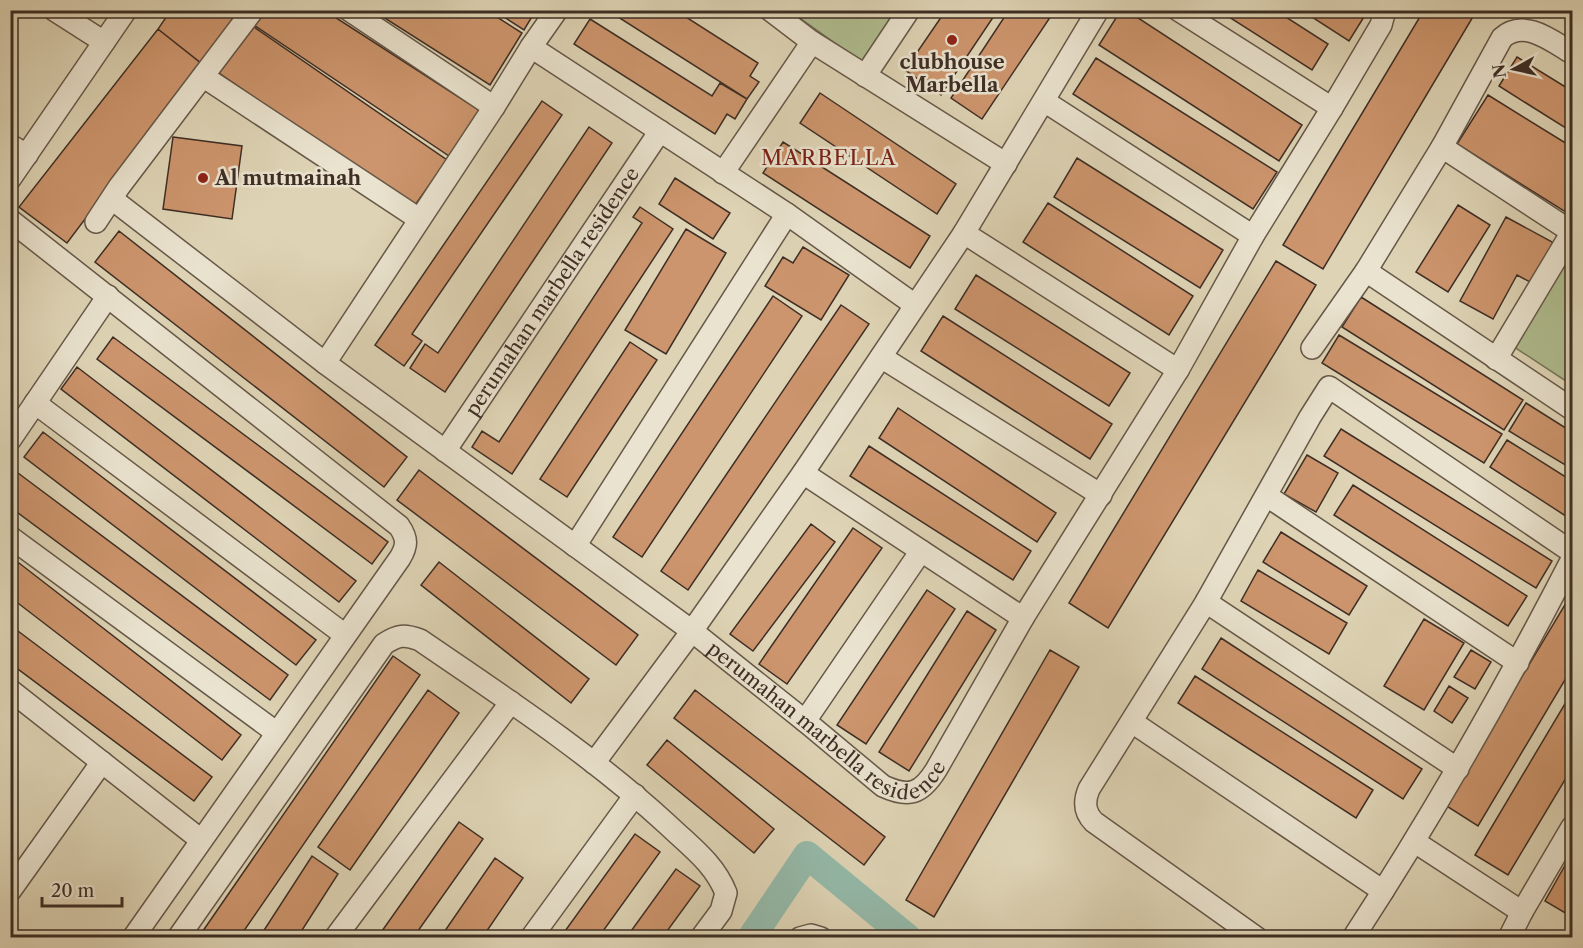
<svg xmlns="http://www.w3.org/2000/svg" width="1583" height="948" viewBox="0 0 1583 948" font-family="'Libre Caslon Text',serif">
	<rect width="100%" height="100%" fill="#ded4b5"/>
	<filter id="stains"><feTurbulence type="fractalNoise" baseFrequency=".00333" numOctaves="4"/><feColorMatrix values="0 0 0 0 .2 0 0 0 0 .09 0 0 0 0 .02 0 0 0 .5 -.17"/></filter>
	<radialGradient id="worn" r=".72"><stop offset=".6" stop-color="#630" stop-opacity="0"/><stop offset="1" stop-color="#630" stop-opacity=".3"/></radialGradient>
	<path fill="#afbd8f" stroke="#76765a" stroke-width="1.5" d="M790,11H897L863,63Z
		M1572,227V385L1505,341Z"/>
	<g fill="none" stroke-linecap="round" stroke-linejoin="round">
		<path stroke="#94b9a9" stroke-width="28" d="M751,938L807,855L908,938"/>
	</g>
	<path fill="#cd956d" stroke="#3e2e25" stroke-width="1.5" d="M171,10H241L202,64L158,29Z
		M265,10H324L479,110L449,156L254,25Z
		M372,10H486L522,33L490,85Z
		M493,10H536L524,30Z
		M607,10H675L758,63L750,76L759,82L747,99Z
		M946,10H998L941,95L905,70Z
		M1009,10H1055L982,119L951,98Z
		M1121,10H1126L1302,125L1279,161L1099,45Z
		M1218,10H1275L1328,44L1312,70Z
		M1301,10H1365L1367,12L1349,41Z
		M1424,10H1477L1323,269L1283,245Z
		M590,19L712,96L720,83L747,99L735,119L727,114L715,134L574,44Z
		M254,27L447,160L413,208L219,73Z
		M158,29L202,64L67,243L19,207Z
		M1517,57L1572,91V132L1499,86Z
		M1096,58L1277,172L1253,209L1073,94Z
		M820,93L956,184L937,214L800,123Z
		M1488,95L1572,147V216L1457,144Z
		M542,101L562,115L412,334L422,341L404,366L375,345Z
		M589,127L612,143L445,392L410,368L425,344L438,353Z
		M173,137L242,146L232,219L163,209Z
		M783,142L930,236L910,268L763,173Z
		M1077,158L1223,250L1200,288L1054,197Z
		M675,178L730,213L713,239L659,204Z
		M1048,203L1193,296L1169,335L1023,242Z
		M1458,205L1490,225L1448,292L1416,272Z
		M640,207L673,229L512,474L472,447L482,431L499,442L642,223L633,217Z
		M1506,217L1554,243L1532,283L1517,275L1493,319L1460,301Z
		M686,229L726,253L666,354L625,330Z
		M119,231L407,457L384,487L95,262Z
		M803,247L849,275L821,320L765,286L783,257L793,263Z
		M1276,261L1316,285L1108,628L1069,603Z
		M976,275L1130,373L1109,406L955,309Z
		M773,296L802,316L642,557L613,537Z
		M1361,297L1523,400L1504,430L1342,327Z
		M841,305L869,324L688,590L661,571Z
		M943,316L1112,424L1090,459L921,351Z
		M1339,335L1502,434L1484,463L1322,363Z
		M113,337L388,542L372,564L97,359Z
		M630,342L657,360L567,497L540,479Z
		M77,367L356,581L339,602L61,389Z
		M1526,403L1572,432V469L1509,431Z
		M898,408L1056,513L1037,542L879,438Z
		M1341,429L1552,561L1536,588L1324,456Z
		M43,432L316,640L296,665L24,457Z
		M1507,440L1572,481V520L1490,467Z
		M869,446L1031,551L1013,580L850,476Z
		M1307,455L1338,473L1316,512L1284,494Z
		M14,470L288,675L270,700L10,507V474Z
		M419,470L638,635L616,665L397,500Z
		M1353,485L1527,596L1508,626L1334,515Z
		M811,524L835,542L753,651L730,634Z
		M853,528L882,548L787,684L759,664Z
		M1281,532L1367,586L1349,615L1263,562Z
		M439,562L589,679L571,703L421,585Z
		M19,563L241,735L222,760L10,597V574Z
		M1258,570L1347,623L1329,654L1241,601Z
		M927,590L955,609L866,744L837,725Z
		M1572,593V668L1478,826L1445,805Z
		M967,611L996,630L909,771L879,752Z
		M1424,619L1464,643L1424,710L1384,686Z
		M10,625L212,777L194,801L10,663Z
		M1221,638L1422,769L1403,799L1202,669Z
		M1050,650L1079,667L934,917L906,900Z
		M1471,650L1491,662L1475,689L1454,677Z
		M393,656L420,675L239,938H198Z
		M1195,676L1373,790L1356,818L1178,703Z
		M1449,686L1468,698L1452,723L1434,711Z
		M428,690L459,713L350,870L318,847Z
		M695,690L885,837L864,865L674,718Z
		M1572,692V768L1508,875L1475,855Z
		M667,740L774,829L754,853L647,765Z
		M459,822L483,839L413,938H377Z
		M635,834L660,852L598,938H560Z
		M1572,853V917L1545,901Z
		M312,856L338,874L297,938H259Z
		M495,858L523,878L482,938H440Z
		M676,869L700,886L662,938H626Z"/>
	<g fill="none" stroke-linecap="round" stroke-linejoin="round">
		<g stroke="#665849" stroke-width="24">
			<g id="minor">
				<path d="M54,10L104,42"/>
				<path d="M349,10L494,107"/>
				<path d="M770,10L812,42L1006,164"/>
				<path d="M1178,10L1332,108"/>
				<path d="M531,47L787,214L915,305"/>
				<path d="M865,76L909,10"/>
				<path d="M204,77L419,219"/>
				<path d="M1044,101L1253,236"/>
				<path d="M10,145L27,155"/>
				<path d="M1442,147L1572,232"/>
				<path d="M723,173L812,42"/>
				<path d="M10,179L126,10"/>
				<path id="s1" d="M112,199L325,363L692,631L805,721L883,786C909,798 921,794 936,770L1023,618L1178,370L1253,236L1332,108L1381,25L1385,10"/>
				<path d="M10,220L399,526C408,539 407,546 400,558L133,938"/>
				<path d="M96,222L119,187L253,10"/>
				<path d="M964,233L1178,370"/>
				<path d="M1366,271L1572,409"/>
				<path d="M1312,348L1366,271L1442,147L1502,38C1524,18 1552,41 1572,53"/>
				<path d="M881,357L1101,495"/>
				<path d="M1496,359L1572,232"/>
				<path d="M325,363L494,107L531,47L557,10"/>
				<path d="M35,403L345,635"/>
				<path d="M10,440L108,296"/>
				<path id="s2" d="M445,451L660,131"/>
				<path d="M803,473L1023,618"/>
				<path d="M1267,496L1518,663"/>
				<path d="M10,537L277,733"/>
				<path d="M575,546L787,214"/>
				<path d="M1206,602L1458,769"/>
				<path d="M10,690L201,840"/>
				<path d="M805,721L921,551"/>
				<path d="M1132,722L1383,891"/>
				<path d="M594,763L692,631L803,473L964,233L1098,10"/>
				<path d="M1415,842L1522,912"/>
				<path d="M10,891L102,762"/>
				<path d="M178,938L384,644C398,635 404,634 420,640C505,698 592,755 668,825C691,847 714,863 726,893L721,911L701,938"/>
				<path d="M335,938L511,702"/>
				<path d="M531,938L635,795"/>
				<path d="M800,938L811,935L821,938"/>
				<path d="M1257,938L1094,822C1084,812 1084,801 1089,789L1206,602L1310,417L1329,387L1572,552"/>
				<path d="M1353,938C1433,815 1505,689 1572,559"/>
				<path d="M1509,938L1522,912L1572,827"/>
			</g>
		</g>
		<use href="#minor" stroke="#eae3cf" stroke-width="21"/>
	</g>
	<g fill="#8f2418" stroke="#eae3cf" stroke-width="2">
		<circle cx="952" cy="40" r="6"/>
		<circle cx="203" cy="178" r="6"/>
	</g>
	<g text-anchor="middle" stroke-width="5" stroke-linejoin="round" paint-order="stroke">
		<g font-size="20" font-weight="bold" fill="#3e2e25" stroke="#eae3cf">
			<text x="952" y="69">clubhouse<tspan x="952" dy="23">Marbella</tspan></text>
			<text x="215" y="185" text-anchor="start">Al mutmainah</text>
		</g>
		<g font-size="20" fill="#3e2e25" stroke="#eae3cf">
			<text dy="7" stroke="none"><textPath href="#s2" startOffset="192">perumahan marbella residence</textPath></text>
			<text dy="7" stroke="none"><textPath href="#s1" startOffset="894">perumahan marbella residence</textPath></text>
		</g>
		<g font-size="21" letter-spacing="1.5" fill="#7a1f14" stroke="#eae3cf">
			<text x="829" y="165">MARBELLA</text>
		</g>
	</g>
	<rect width="1583" height="948" fill="none" stroke="#ded4b5" stroke-width="36"/>
	<rect x="12" y="12" width="1559" height="924" fill="none" stroke="#3e2e25" stroke-width="3"/>
	<rect x="18" y="18" width="1547" height="912" fill="none" stroke="#3e2e25" stroke-width="1.5"/>
	<g transform="translate(1514 69) rotate(262)" stroke="#eae3cf" stroke-width="4.5" paint-order="stroke">
	<path d="M0-4.5L10 22L0 15L-10 22Z" fill="#3e2e25"/>
	<text y="-9" font-size="16" font-weight="bold" text-anchor="middle" fill="#3e2e25">N</text>
	</g>
	<path d="M42 897v9h80v-9" fill="none" stroke="#3e2e25" stroke-width="3"/>
	<text x="51" y="897" font-size="18" fill="#3e2e25" stroke="#eae3cf" stroke-width="4.5" paint-order="stroke">20 m</text>
	<rect width="100%" height="100%" filter="url(#stains)"/>
	<rect width="100%" height="100%" fill="url(#worn)"/>
</svg>
